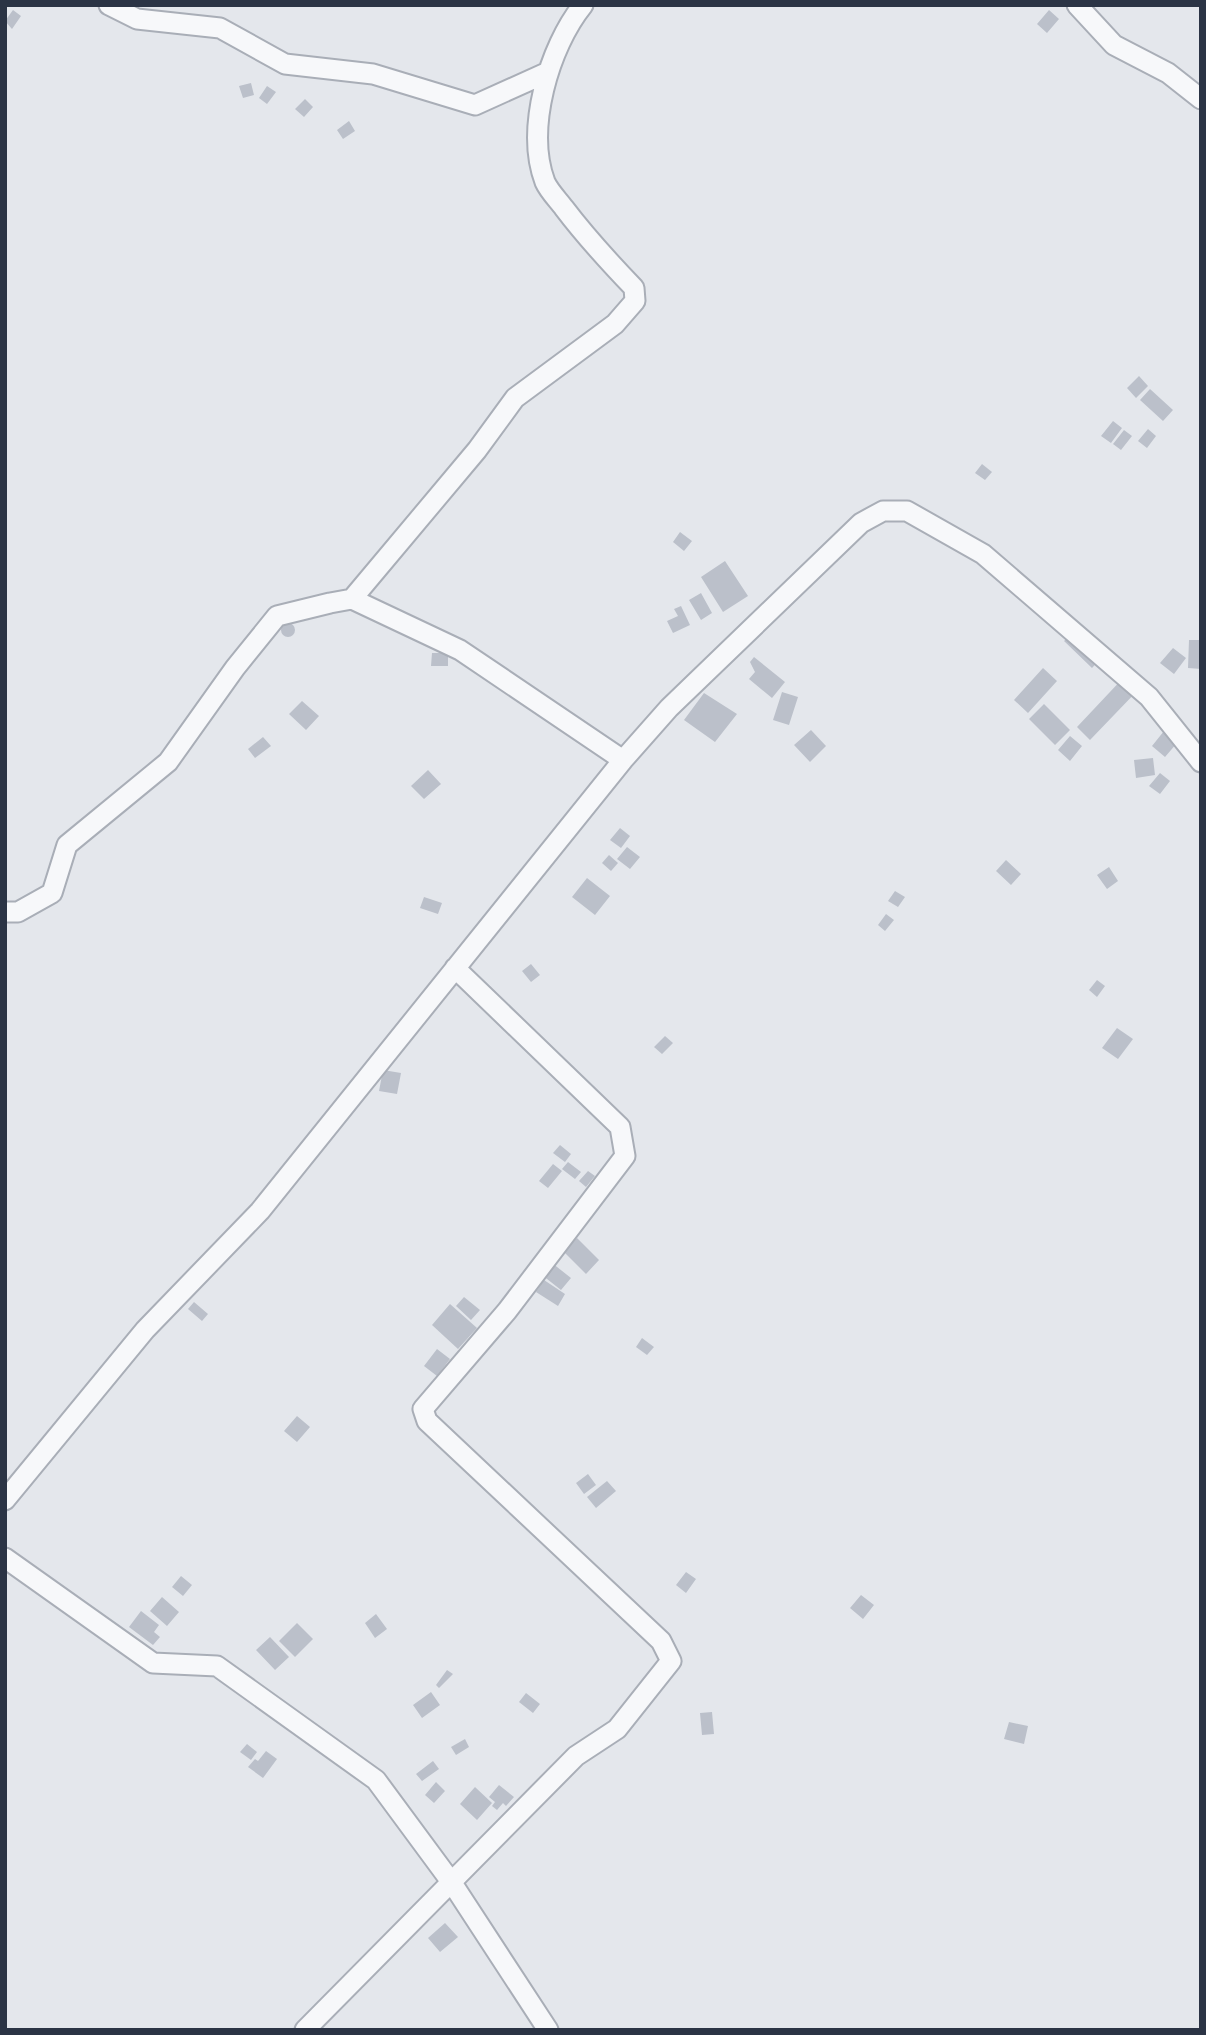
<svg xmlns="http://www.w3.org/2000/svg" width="1206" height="2035" viewBox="0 0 1206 2035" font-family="Cabin,sans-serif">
	<rect width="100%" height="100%" fill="#e4e7ec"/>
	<path fill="#bbc0ca" d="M13,10L21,16L12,29L5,21Z
		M1049,10L1059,19L1047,33L1037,24Z
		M251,83L254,95L243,98L239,86Z
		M267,86L276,92L267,104L259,98Z
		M305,99L313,107L304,117L295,109Z
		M349,121L355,131L343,139L337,130Z
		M1139,376L1148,386L1136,398L1127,388Z
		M1150,389L1173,410L1163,421L1140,400Z
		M1113,421L1122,428L1111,443L1101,436Z
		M1148,429L1156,436L1147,448L1138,441Z
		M1124,430L1132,436L1121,450L1113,444Z
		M982,464L992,472L985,480L975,473Z
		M680,532L692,541L684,551L673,542Z
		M725,561L748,596L723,612L701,577Z
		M701,593L712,613L701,620L689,600Z
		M681,606L690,625L673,633L667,621L678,616L674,609Z
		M281 630a7 7 0 1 1 14 0a7 7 0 1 1-14 0Z
		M1077,628L1105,654L1092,668L1064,641Z
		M1189,640H1201V669L1188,668Z
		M1173,648L1186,658L1174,674L1160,663Z
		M432,653H448V666H431Z
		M754,657L785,682L772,698L749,679L755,672L750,662Z
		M1043,668L1057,681L1028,713L1014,700Z
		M1125,676L1139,689L1090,740L1077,727Z
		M782,692L798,697L789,725L773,720Z
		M704,693L737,714L715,742L684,720Z
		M302,701L319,716L306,730L289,714Z
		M1044,704L1070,730L1055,745L1029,719Z
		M811,730L826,746L810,762L794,745Z
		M1164,731L1177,743L1165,757L1152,746Z
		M1070,736L1082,746L1070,761L1058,750Z
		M263,737L271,746L255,758L248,749Z
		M1153,758L1155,775L1136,778L1134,760Z
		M428,770L441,784L424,799L411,786Z
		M1160,773L1170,781L1160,794L1149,786Z
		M620,828L630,836L621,848L610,840Z
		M627,847L640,857L630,869L617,859Z
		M609,855L618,863L611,871L602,863Z
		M1006,860L1021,874L1011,885L996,871Z
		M1109,867L1118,881L1107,889L1097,875Z
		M587,878L610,896L595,915L572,897Z
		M895,891L905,897L898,907L888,901Z
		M424,897L442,903L438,914L420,908Z
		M886,914L894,920L885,931L878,925Z
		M531,964L540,975L531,982L522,971Z
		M1097,980L1105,986L1097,997L1089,990Z
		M1117,1028L1133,1039L1118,1059L1102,1048Z
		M665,1036L673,1043L662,1054L654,1047Z
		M383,1070L401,1073L397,1094L379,1091Z
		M560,1145L571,1154L565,1162L553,1153Z
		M568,1162L581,1172L575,1179L562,1169Z
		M553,1164L562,1171L548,1188L539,1181Z
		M588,1171L595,1176L586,1187L579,1181Z
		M577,1238L599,1260L586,1274L564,1252Z
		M552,1263L571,1278L561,1290L542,1275Z
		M544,1280L565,1294L558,1306L536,1292Z
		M464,1297L480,1310L471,1320L456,1306Z
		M194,1302L208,1314L202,1321L188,1309Z
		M450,1304L477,1328L458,1349L432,1325Z
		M642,1338L654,1347L647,1355L636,1347Z
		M437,1349L450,1359L437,1376L424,1366Z
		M297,1416L310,1427L297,1442L284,1431Z
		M588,1474L596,1485L584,1494L576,1483Z
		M607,1481L616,1491L596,1508L587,1497Z
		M686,1572L696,1579L686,1593L676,1585Z
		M181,1576L192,1585L183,1596L172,1587Z
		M861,1595L874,1605L863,1619L850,1608Z
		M162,1597L179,1612L167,1626L150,1611Z
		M141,1611L159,1625L154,1632L160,1637L153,1645L129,1627Z
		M376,1614L387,1629L375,1638L365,1623Z
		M297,1623L313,1639L295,1657L279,1641Z
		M270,1637L289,1657L275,1670L256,1650Z
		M447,1670L453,1674L439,1688L436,1685Z
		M431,1692L440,1705L422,1718L413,1705Z
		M526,1693L540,1704L533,1713L519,1702Z
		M712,1712L714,1734L702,1735L700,1713Z
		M1009,1722L1028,1726L1024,1744L1004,1739Z
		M465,1739L469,1747L456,1755L451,1747Z
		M247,1744L257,1752L251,1760L240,1752Z
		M266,1751L277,1759L263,1778L248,1767L255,1759L258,1761Z
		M433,1761L439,1769L422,1781L416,1774Z
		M436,1782L445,1791L434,1803L425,1795Z
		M499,1785L514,1797L506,1806L503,1803L497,1810L492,1806L495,1802L489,1797Z
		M475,1787L492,1803L477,1820L460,1804Z
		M445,1923L458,1937L440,1952L428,1938Z"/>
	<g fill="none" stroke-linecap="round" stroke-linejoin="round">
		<g stroke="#a9aeb7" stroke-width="23">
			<path id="street" d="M109,5L137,19L220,28L285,64L373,74L475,105L546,73
				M1077,5L1114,45L1168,73L1201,99
				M352,599L477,450L515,398L615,324L635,301L634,288C609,262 586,237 564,208C558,200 549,191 545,182C525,129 549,47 583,5
				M5,912H18L52,893L67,845L168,762L235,668L277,616L330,603L352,599L460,650L623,760
				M5,1500L145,1330L260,1211L623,760L669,708L861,523L883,511H907L983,554L1149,697L1201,762
				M5,1558L153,1663L217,1666L376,1780L452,1883L548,2030
				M305,2030L576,1756L617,1729L671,1661L661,1641L427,1421L423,1409L507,1311L625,1156L620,1127L455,968"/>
		</g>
		<use href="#street" stroke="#f7f8fa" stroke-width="19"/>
	</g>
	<rect width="1206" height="2035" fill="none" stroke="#2b3445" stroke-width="14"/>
</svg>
